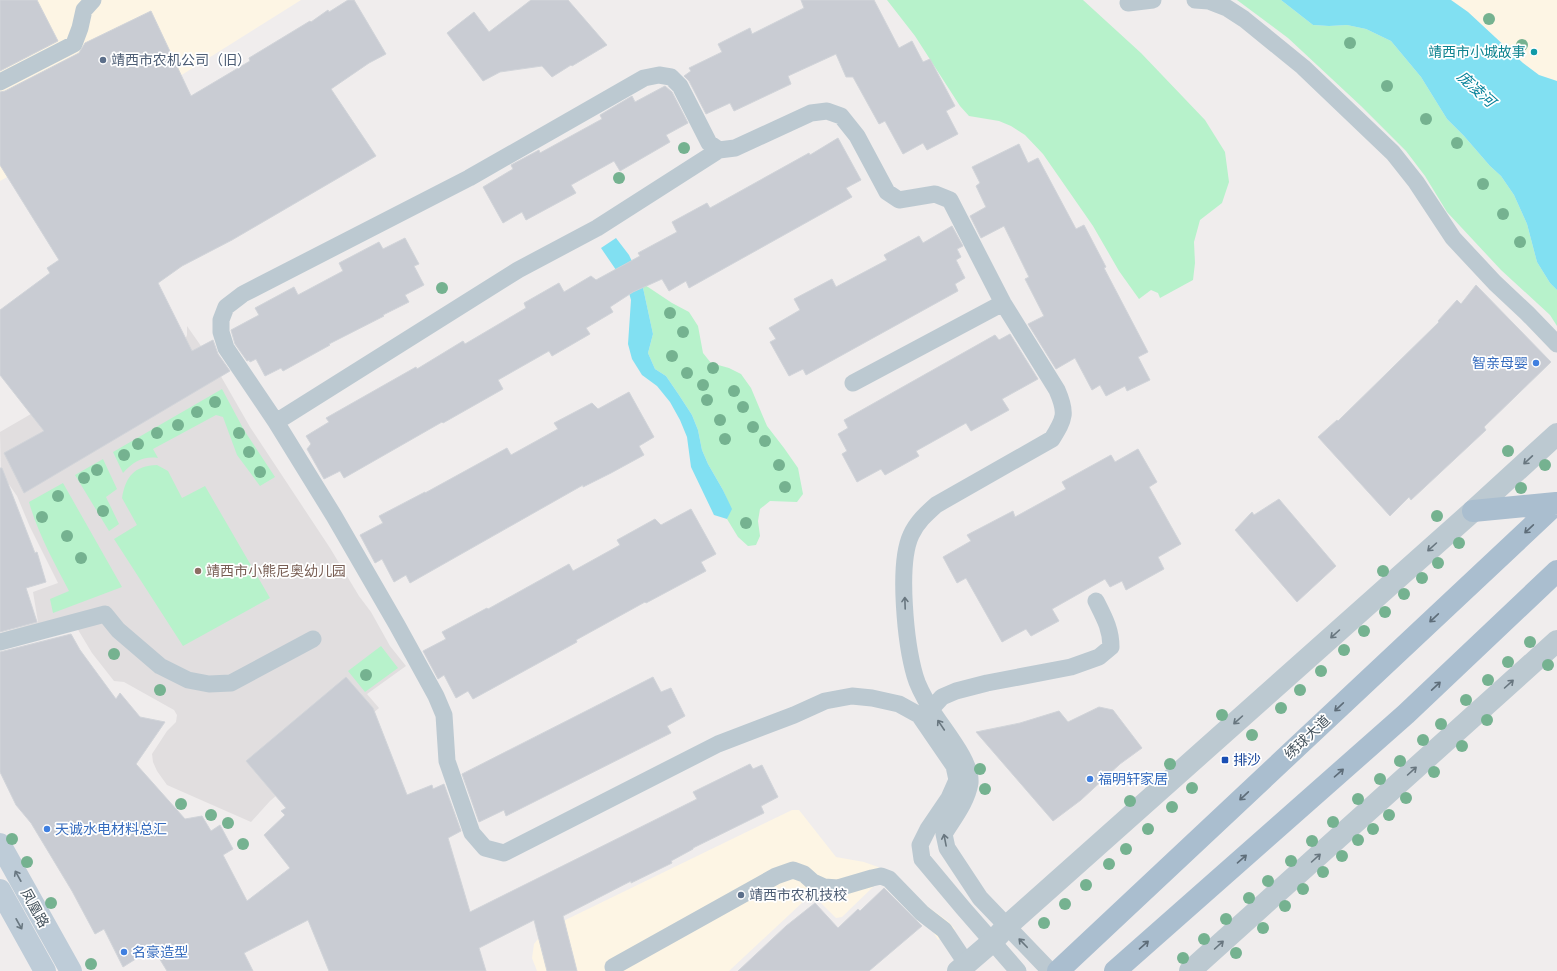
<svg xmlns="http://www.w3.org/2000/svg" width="1557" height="971" viewBox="0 0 1557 971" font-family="Manrope,'Noto Sans SC',sans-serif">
	<rect width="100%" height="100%" fill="#f0eded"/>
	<path fill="#fdf5e4" d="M0,0H301L110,120L0,181Z
		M1451,0H1557V81L1539,75L1523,63L1468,12Z
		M792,810H799L836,857L864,862L878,867L889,874L905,890L949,922L955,929L938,940L927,922L892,884H876L842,917L836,918L821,903L815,899L805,900L729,971H537L532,958L534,944L542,934L553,926Z"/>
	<path fill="#e1dedf" d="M187,326L215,366L250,427L330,548L359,596L371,612L390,646L406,666L367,694L379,708L270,801L251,822L167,785L157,771L153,762L152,754L167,731L176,722L177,715L174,710L124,682L114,681L92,653L77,628L0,649V633L38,622L33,592L58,583L30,527L17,496L1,473L0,432L74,389L184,342L187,335Z"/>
	<path fill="#b7f2cb" d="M887,0H1083L1141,53L1205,120L1225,152L1229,182L1222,203L1200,220L1194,242L1195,263L1193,280L1160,298L1158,293L1151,290L1139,299L1119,271L1093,226L1043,154L1025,135L1011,126L999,121L969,116L960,106L915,36Z
		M1237,0H1281L1313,25L1329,26L1347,25L1366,29L1391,41L1421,77L1447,119L1464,136L1490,166L1501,176L1514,195L1527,224L1537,262L1550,283L1557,290V326L1550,315L1501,270L1447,212L1425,176L1406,151L1361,106L1288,38Z
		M642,283L672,303L689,312L698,326L703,353L711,363L729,368L741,374L751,388L767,426L784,448L798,468L803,494L797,502L770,501L760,509L758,521L760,536L756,545L748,546L738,537L727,519L731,509L723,490L708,464L702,450L698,430L692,415L679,395L666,376L655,369L648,353L653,334Z
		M222,389L244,430L275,477L260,486L237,455L223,417L216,415L153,449L158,458C143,456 133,462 123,473L113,452Z
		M103,459L117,489L106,497L119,524L109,531L75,475Z
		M157,465L168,471L182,498L205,486L270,598L183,646L114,539L137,525L122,498C126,476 134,466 157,465Z
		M63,483L122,587L53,613L50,599L69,591C54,562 38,534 29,502Z
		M381,646L398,668L365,692L348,671Z"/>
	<path fill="#81e0f2" d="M1281,0H1451L1468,12L1523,63L1539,75L1557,81V290L1550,283L1537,262L1527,224L1514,195L1501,176L1490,166L1464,136L1447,119L1421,77L1391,41L1366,29L1347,25L1329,26L1313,25Z
		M616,238L629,255L642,283L653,334L648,353L655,369L666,376L679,395L692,415L698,430L702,450L708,464L723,490L732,509L727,519L714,515L691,467L687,437L680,420L670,402L657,386L642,375L632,359L628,344L631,300L627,286L601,248Z"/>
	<path fill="#c9ccd3" stroke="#d1d4d9" d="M0,0H37L58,41L0,71Z
		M348,0H354L386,54L369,63L331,89L376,156L232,240L182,266L158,283L192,351L213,340L218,354L230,371L24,493L4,453L44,431L0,375V310L50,273L47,268L59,260L0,165V92L5,91L79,53L85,43L151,11L191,96L250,61L249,58L310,21L311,22L328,10L329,12Z
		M531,0H568L607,45L572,66L571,65L552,77L542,66L500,72L483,81L447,33L474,12L489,32Z
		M801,0H874L899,48L912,41L923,62L930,59L955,106L946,111L958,134L927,150L923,143L903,154L885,121L879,124L853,77H846L836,54L788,76L791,84L734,111L730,103L706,114L689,81L684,76L691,71L689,68L722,52L718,44L750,28L752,34L804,8Z
		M665,86L672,92L688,123L666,135L670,142L620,171L614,161L571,185L576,193L526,220L522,212L503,223L483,187L513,169L511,165L539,150L540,153L602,119L600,115L632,96L635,102Z
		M838,138L861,180L846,188L852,197L689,288L686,281L669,291L662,279L633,292L610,307L613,312L586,328L590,334L552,356L549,351L498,380L503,389L443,423L442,422L344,478L340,471L324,479L307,449L311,444L306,436L329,422L326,418L416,367L417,369L463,341L465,344L526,308L524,303L559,283L564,292L591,276L596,280L640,256L638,253L677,232L672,222L707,203L710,208L809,153L810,155Z
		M1019,144L1028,163L1038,158L1076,229L1084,225L1106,267L1104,268L1148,352L1138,357L1150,380L1127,391L1125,386L1106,396L1100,385L1092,390L1075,358L1056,369L1028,324L1044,316L1025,279L1029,277L1004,226L981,238L970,216L986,207L976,186L980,183L972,167Z
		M952,226L963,246L957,249L961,257L956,260L965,278L955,284L958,291L806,375L803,369L789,376L770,342L776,339L769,328L800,310L794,299L832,279L836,287L887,260L884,255L919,236L923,243Z
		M405,238L419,264L414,266L424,285L405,295L409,302L383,315L384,316L329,344L330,345L283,371L281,368L265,376L256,359L250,362L249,360L247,361L235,344L231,330L259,315L255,308L294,287L298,295L343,271L339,263L379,242L383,249Z
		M1476,285L1551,362L1484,427L1486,430L1411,500L1409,497L1390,516L1318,437L1337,420L1338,421L1439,322L1438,321L1457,300L1461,304Z
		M1010,334L1038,379L1002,399L1009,410L971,431L966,423L916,451L919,456L885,475L881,469L857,482L842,454L847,451L838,434L848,428L844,420L995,335L999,340Z
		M629,392L654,437L639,446L644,455L611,473L583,487V485L410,583L406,575L394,582L382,559L375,563L360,535L383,523L379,516L425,492V493L507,448L511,455L558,429L554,423L592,403L598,409Z
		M1138,449L1157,482L1149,487L1181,544L1158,557L1164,569L1126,590L1122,581L1110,587L1105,579L1052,609L1059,621L1031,636L1026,629L1002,642L966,578L957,583L943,557L971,541L967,535L1013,511L1015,517L1066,489L1062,482L1111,455L1115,462Z
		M0,468H2L35,553L37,552L46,582L26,588L37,622L0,632Z
		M1279,499L1336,566L1297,602L1235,530L1252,512L1254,515Z
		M691,509L716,554L701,562L706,571L646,603L645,602L576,640L577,642L473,699L468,691L456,698L444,675L438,679L423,651L446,639L442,632L487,608L488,609L569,564L573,571L620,545L617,540L655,519L661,525Z
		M71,634L80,650L116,699L120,693L140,717L165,722L136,764L185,819L202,816L211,831L220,825L233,849L223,855L247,901L290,868L264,835L285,815L281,811L286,808L246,761L346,677L373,708L407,795L432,785L433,789L444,784L461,831L448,838L470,912L697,799L693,792L750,764L753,769L762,765L778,797L761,806L764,813L693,848V849L671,861L672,863L631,883V881L563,916L577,971H547L534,920L479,948L486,971H329L308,920L244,953L253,971H167L153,948L123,967L104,929L95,934L72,891L31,823L16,805L0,772V652Z
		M653,677L661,692L671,688L685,716L667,726L671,733L506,816L504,810L479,822L462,774Z
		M1099,707L1113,710L1142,748L1120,764L1081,800L1053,821L976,732L1020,723L1059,711L1068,722Z
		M884,888L922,926L869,971H738L786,926L815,903L838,928L858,909L860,911Z"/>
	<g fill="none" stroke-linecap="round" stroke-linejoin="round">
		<path stroke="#bcc9d1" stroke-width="17" d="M1195,0L1209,1L1227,8L1244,19L1303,67L1393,153L1416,182L1453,238L1495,283L1527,313L1557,344
			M1128,3L1153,0
			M0,82L74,44L80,28L84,10L93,0
			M853,383L1003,303
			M276,422L518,270L597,228L719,150
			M0,642L105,614L118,630L160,666L188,680L209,684L231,683L313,639
			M931,709L942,697L956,691L987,683L1071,667L1099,657L1111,647C1111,629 1104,617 1096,601
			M613,967L776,876L793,870L804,874L813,882L824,887L838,888L872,878L881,876L889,879L922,913L944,930L966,963
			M1018,971L963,908L922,859L920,845L928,829L949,798L957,780L954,766L919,715L899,704L872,698L852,696L825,701L794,715L718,744L504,853L485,848L472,833L447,761L444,715L436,696L397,625L334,516L276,422L226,348L221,332V320L226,307L243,294L469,178L644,78L659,75L671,77L680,86L709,143L719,150L735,148L811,113L827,111L841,116L857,136L887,192L899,200L935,194L950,200L1003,303L1057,390C1067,413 1065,418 1052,439L936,505C926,514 917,522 911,535C897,565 906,645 915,676C918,687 925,699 931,709C942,728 972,761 970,783C967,802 953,819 944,834L947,848L980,898L1050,971"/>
		<path stroke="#bcc9d1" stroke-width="22" d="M958,971L993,941L1007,926L1473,511L1557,434
			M1190,971L1557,641"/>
		<path stroke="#beccd8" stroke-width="22" d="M0,844L71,971
			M0,890L45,971"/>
		<path stroke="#aabecf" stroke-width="22" d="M1473,511L1556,503
			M1058,971L1557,503
			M1115,971L1406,714L1557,571"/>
	</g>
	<g fill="#75b290">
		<circle cx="1489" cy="19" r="6"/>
		<circle cx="1350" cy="43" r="6"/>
		<circle cx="1522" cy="45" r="6"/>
		<circle cx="1387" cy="86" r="6"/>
		<circle cx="1426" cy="119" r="6"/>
		<circle cx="1457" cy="143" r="6"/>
		<circle cx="684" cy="148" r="6"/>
		<circle cx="619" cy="178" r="6"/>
		<circle cx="1483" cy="184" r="6"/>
		<circle cx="1503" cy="214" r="6"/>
		<circle cx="1520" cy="242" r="6"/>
		<circle cx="442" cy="288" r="6"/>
		<circle cx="670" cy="313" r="6"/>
		<circle cx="683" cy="332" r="6"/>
		<circle cx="672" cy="356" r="6"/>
		<circle cx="713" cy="368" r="6"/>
		<circle cx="687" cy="373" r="6"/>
		<circle cx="703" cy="385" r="6"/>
		<circle cx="734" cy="391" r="6"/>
		<circle cx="707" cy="400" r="6"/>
		<circle cx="215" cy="402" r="6"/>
		<circle cx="743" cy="407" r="6"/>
		<circle cx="197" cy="412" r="6"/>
		<circle cx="720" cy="420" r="6"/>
		<circle cx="178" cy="425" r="6"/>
		<circle cx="753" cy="427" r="6"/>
		<circle cx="157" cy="433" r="6"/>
		<circle cx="239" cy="433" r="6"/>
		<circle cx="725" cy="439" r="6"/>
		<circle cx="765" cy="441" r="6"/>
		<circle cx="138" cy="444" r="6"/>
		<circle cx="1508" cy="451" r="6"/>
		<circle cx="249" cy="452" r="6"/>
		<circle cx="124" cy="455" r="6"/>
		<circle cx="779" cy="465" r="6"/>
		<circle cx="1545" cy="465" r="6"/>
		<circle cx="97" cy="470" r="6"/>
		<circle cx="260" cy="472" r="6"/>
		<circle cx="84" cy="478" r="6"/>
		<circle cx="785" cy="487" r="6"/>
		<circle cx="1521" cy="488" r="6"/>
		<circle cx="58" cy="496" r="6"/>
		<circle cx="103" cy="511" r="6"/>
		<circle cx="1437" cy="516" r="6"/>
		<circle cx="42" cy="517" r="6"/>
		<circle cx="746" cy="523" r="6"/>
		<circle cx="67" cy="536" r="6"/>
		<circle cx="1459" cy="543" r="6"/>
		<circle cx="81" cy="558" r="6"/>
		<circle cx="1438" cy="563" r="6"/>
		<circle cx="1383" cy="571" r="6"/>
		<circle cx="1422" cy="578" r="6"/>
		<circle cx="1404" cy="594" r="6"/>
		<circle cx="1385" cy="612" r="6"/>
		<circle cx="1364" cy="631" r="6"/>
		<circle cx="1530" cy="642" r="6"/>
		<circle cx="1344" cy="650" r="6"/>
		<circle cx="114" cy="654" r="6"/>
		<circle cx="1508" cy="662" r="6"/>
		<circle cx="1548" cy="665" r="6"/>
		<circle cx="1321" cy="671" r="6"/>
		<circle cx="366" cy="675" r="6"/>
		<circle cx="1488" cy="680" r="6"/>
		<circle cx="160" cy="690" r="6"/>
		<circle cx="1300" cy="690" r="6"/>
		<circle cx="1466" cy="700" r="6"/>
		<circle cx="1281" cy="708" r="6"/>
		<circle cx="1222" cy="715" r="6"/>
		<circle cx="1487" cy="720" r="6"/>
		<circle cx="1441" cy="724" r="6"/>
		<circle cx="1252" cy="735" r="6"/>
		<circle cx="1423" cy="740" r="6"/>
		<circle cx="1462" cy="746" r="6"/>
		<circle cx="1400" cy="761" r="6"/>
		<circle cx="1170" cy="764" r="6"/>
		<circle cx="980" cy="769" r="6"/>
		<circle cx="1434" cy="772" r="6"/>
		<circle cx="1380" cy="779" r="6"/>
		<circle cx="1192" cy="788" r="6"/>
		<circle cx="985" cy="789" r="6"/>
		<circle cx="1406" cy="798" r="6"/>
		<circle cx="1358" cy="799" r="6"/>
		<circle cx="1130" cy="801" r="6"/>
		<circle cx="181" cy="804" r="6"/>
		<circle cx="1172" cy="807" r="6"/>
		<circle cx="211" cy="815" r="6"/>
		<circle cx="1389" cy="815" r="6"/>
		<circle cx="1333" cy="822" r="6"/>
		<circle cx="228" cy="823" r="6"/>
		<circle cx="1148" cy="829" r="6"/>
		<circle cx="1373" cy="829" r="6"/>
		<circle cx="12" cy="839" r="6"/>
		<circle cx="1358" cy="840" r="6"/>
		<circle cx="1312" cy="841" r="6"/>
		<circle cx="243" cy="844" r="6"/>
		<circle cx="1126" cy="849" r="6"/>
		<circle cx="1342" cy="856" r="6"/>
		<circle cx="1291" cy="861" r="6"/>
		<circle cx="27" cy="862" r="6"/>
		<circle cx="1109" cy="864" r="6"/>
		<circle cx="1323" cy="872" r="6"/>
		<circle cx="1268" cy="881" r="6"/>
		<circle cx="1086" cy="885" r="6"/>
		<circle cx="1303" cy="889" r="6"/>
		<circle cx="1249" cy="898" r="6"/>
		<circle cx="51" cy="903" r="6"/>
		<circle cx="1065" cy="904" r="6"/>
		<circle cx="1285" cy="906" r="6"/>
		<circle cx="1226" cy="919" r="6"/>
		<circle cx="1044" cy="923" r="6"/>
		<circle cx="1263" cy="928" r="6"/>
		<circle cx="1204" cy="939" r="6"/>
		<circle cx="1236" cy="953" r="6"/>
		<circle cx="1183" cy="958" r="6"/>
		<circle cx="91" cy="964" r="6"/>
	</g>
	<defs><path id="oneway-shaft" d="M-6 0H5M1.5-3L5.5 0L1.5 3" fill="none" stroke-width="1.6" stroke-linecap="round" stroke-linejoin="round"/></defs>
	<g stroke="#68767f">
		<use href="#oneway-shaft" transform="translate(1528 460) rotate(137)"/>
		<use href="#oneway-shaft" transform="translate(1432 547) rotate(138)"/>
		<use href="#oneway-shaft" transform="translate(905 603) rotate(-92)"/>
		<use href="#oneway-shaft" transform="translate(1335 634) rotate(138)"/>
		<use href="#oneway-shaft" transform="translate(1509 684) rotate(-42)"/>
		<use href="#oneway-shaft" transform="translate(1238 720) rotate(138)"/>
		<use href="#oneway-shaft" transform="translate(941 725) rotate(-124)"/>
		<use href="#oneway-shaft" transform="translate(1412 771) rotate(-42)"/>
		<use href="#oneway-shaft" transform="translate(945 840) rotate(-101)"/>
		<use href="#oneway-shaft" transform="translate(1316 858) rotate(-42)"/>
		<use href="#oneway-shaft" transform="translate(1023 943) rotate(-134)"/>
		<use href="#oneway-shaft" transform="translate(1219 945) rotate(-42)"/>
	</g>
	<g stroke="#5e6d79">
		<use href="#oneway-shaft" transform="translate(1529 529) rotate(137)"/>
		<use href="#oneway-shaft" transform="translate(1434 618) rotate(137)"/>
		<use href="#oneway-shaft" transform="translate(1436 686) rotate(-43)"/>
		<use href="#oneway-shaft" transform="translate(1339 707) rotate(137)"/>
		<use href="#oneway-shaft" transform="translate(1339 773) rotate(-41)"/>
		<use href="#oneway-shaft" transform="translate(1244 796) rotate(137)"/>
		<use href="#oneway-shaft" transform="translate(1242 859) rotate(-41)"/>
		<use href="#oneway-shaft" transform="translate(1144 945) rotate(-41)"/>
	</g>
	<g stroke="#697781">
		<use href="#oneway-shaft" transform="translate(18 876) rotate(-119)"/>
		<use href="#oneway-shaft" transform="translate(19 924) rotate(61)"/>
	</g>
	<circle fill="#0f9aa8" stroke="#fff" stroke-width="1.5" cx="1534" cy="52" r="4"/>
	<g fill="#5c6f8a" stroke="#fff" stroke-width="1.5">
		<circle cx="103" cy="60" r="4"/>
		<circle cx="741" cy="895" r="4"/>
	</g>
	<g fill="#3f7fe0" stroke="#fff" stroke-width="1.5">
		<circle cx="1536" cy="363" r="4"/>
		<circle cx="1090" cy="779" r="4"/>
		<circle cx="47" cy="829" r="4"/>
		<circle cx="124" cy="952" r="4"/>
	</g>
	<circle fill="#8d6e63" stroke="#fff" stroke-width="1.5" cx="198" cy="571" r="4"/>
	<rect fill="#1a4fb4" stroke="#fff" stroke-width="1.5" x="1221" y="756" width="8" height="8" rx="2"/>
	<g text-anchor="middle" stroke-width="3.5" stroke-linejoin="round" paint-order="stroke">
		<g font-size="14" fill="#0d838f" stroke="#fff" text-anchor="end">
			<text x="1526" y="57">靖西市小城故事</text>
		</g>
		<g font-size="14" fill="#4e5e75" stroke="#fff" text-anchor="start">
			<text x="111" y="65">靖西市农机公司（旧）</text>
			<text x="749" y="900">靖西市农机技校</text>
		</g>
		<g font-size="14" fill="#366cbe" stroke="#fff" text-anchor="start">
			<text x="1528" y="368" text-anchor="end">智亲母婴</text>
			<text x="1098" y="784">福明轩家居</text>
			<text x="55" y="834">天诚水电材料总汇</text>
			<text x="132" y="957">名豪造型</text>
		</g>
		<g font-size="14" fill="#785e54" stroke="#fff" text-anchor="start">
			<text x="206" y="576">靖西市小熊尼奥幼儿园</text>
		</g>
		<g font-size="14" fill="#44525c" stroke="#fff">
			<text transform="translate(1307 737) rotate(-43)" y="5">绣球大道</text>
			<text transform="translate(35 908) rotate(61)" y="5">凤凰路</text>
		</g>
		<g font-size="14" fill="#164399" stroke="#fff" text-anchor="start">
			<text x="1233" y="765">排沙</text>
		</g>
		<g font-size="15" font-style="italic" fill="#048199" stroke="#fff">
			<text transform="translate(1476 89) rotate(42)" y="5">庞凌河</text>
		</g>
	</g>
</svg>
